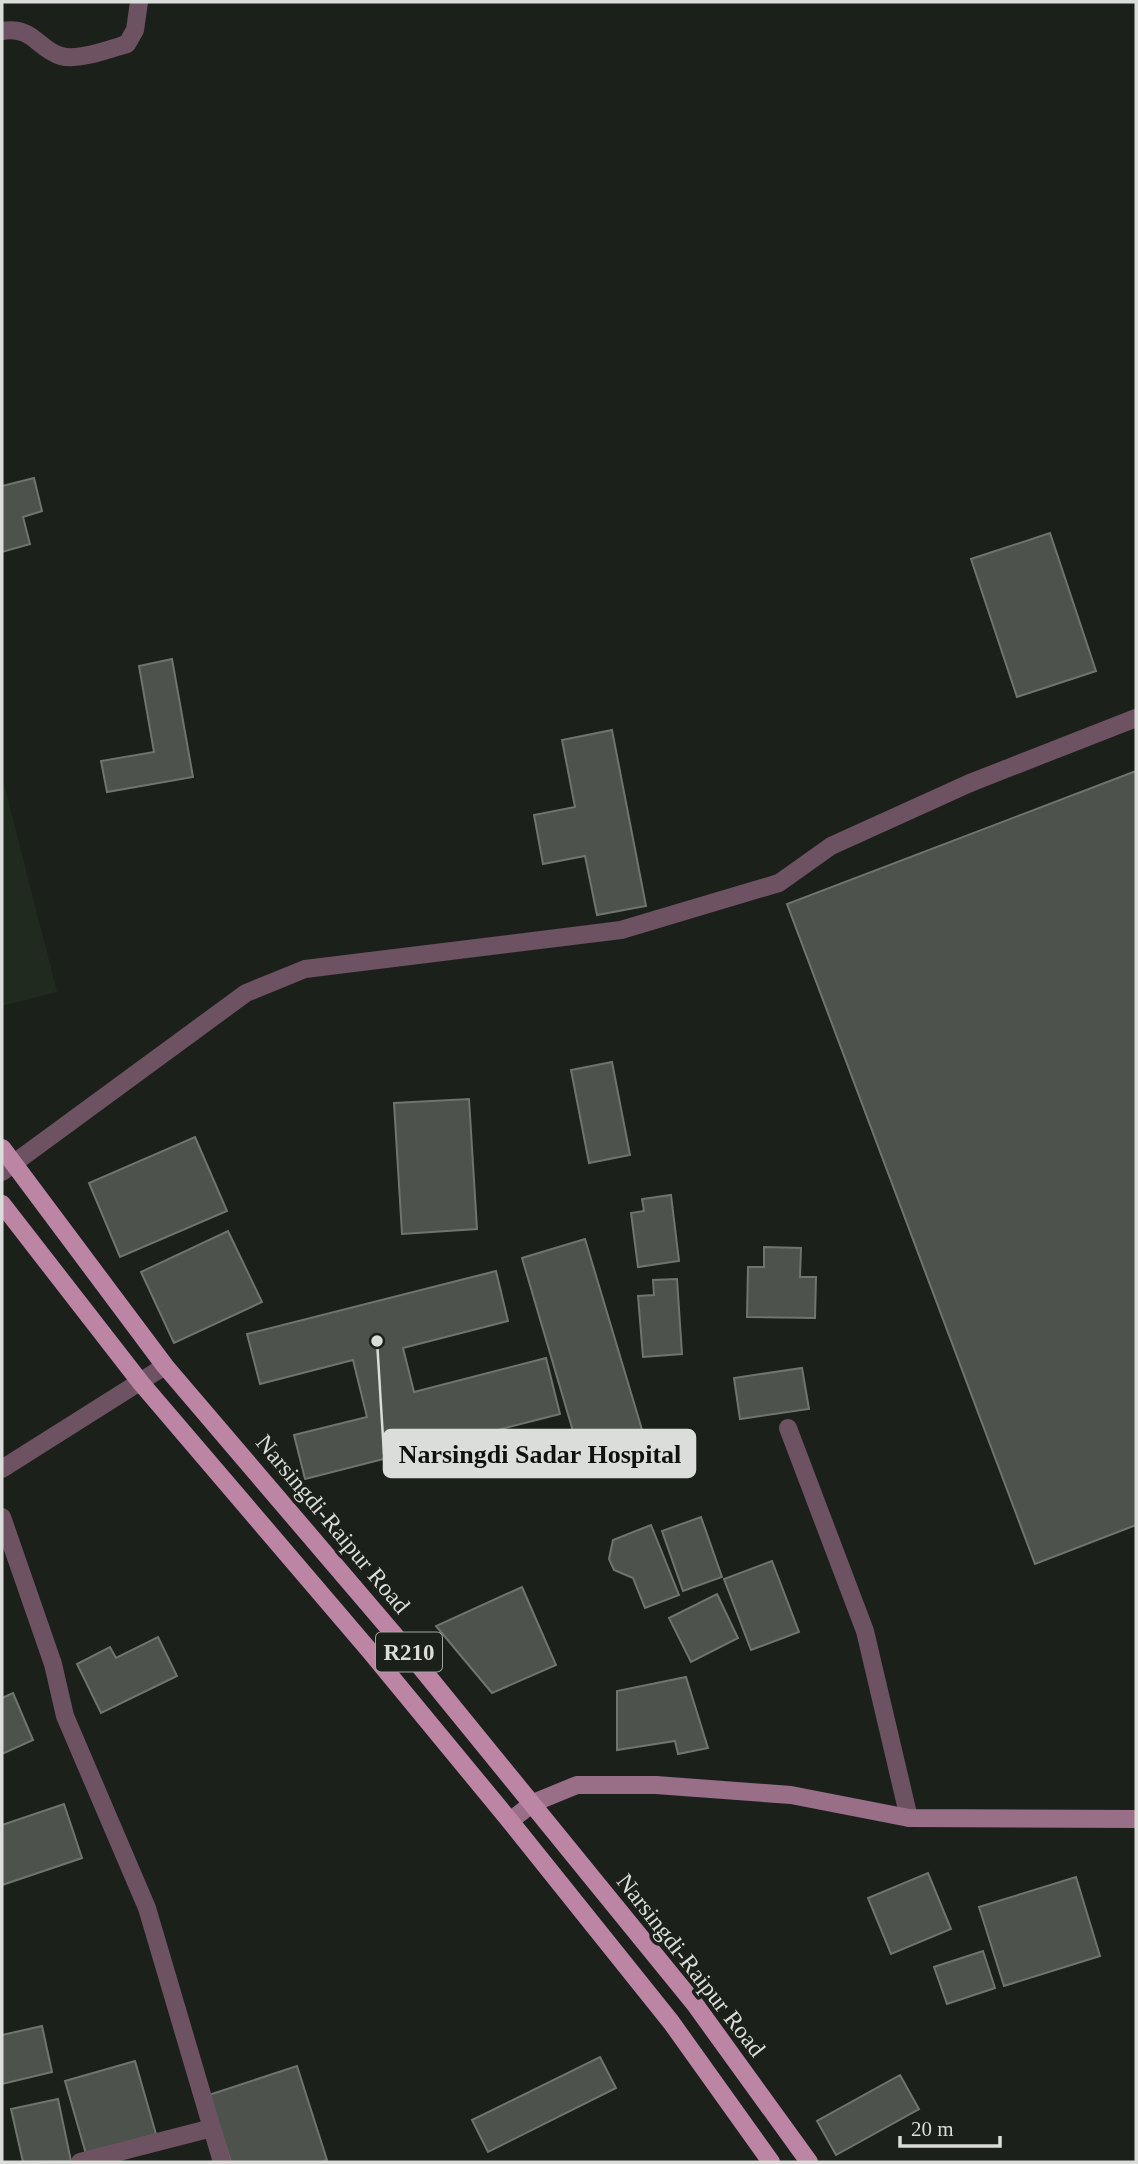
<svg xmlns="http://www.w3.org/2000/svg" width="1138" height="2164" viewBox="0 0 1138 2164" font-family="Georgia,serif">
	<rect width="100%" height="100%" fill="#1c201b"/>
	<path fill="#212a1f" d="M2,776L57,992L2,1006Z"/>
	<path fill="#4d524c" stroke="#6f746e" stroke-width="2" d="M34,478L42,511L23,517L30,544L2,552V486Z
		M1050,533L1096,671L1017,697L971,559Z
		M172,659L193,777L107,792L101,761L154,752L139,666Z
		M612,730L646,906L597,915L585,856L543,864L534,815L575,807L562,740Z
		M1136,771V1525L1035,1564L787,904Z
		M612,1062L630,1155L589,1163L571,1070Z
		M469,1099L477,1229L402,1234L394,1103Z
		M195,1137L227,1211L120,1257L89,1183Z
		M671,1195L679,1261L638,1267L631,1213L644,1211L642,1199Z
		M228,1231L262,1302L174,1343L141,1272Z
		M585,1239L649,1453L585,1472L522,1258Z
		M764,1247L801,1248L800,1277H816L815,1318L747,1317L748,1267H764Z
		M496,1271L508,1321L403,1348L414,1392L546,1358L560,1414L305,1479L294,1435L367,1417L353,1360L260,1384L247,1334Z
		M677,1279L682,1354L643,1357L638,1296L654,1295L653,1280Z
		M802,1368L809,1409L740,1419L734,1378Z
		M701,1517L722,1577L683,1591L662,1531Z
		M651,1525L679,1595L645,1608L633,1578L614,1570L609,1559L613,1540Z
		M772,1561L799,1632L751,1650L724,1579Z
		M522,1587L556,1665L492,1693L436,1626Z
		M717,1594L738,1638L691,1662L669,1618Z
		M158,1637L177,1676L101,1713L77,1664L110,1647L116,1658Z
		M686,1677L708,1748L678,1754L675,1741L617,1750V1691Z
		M13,1693L33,1740L2,1754V1698Z
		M64,1804L82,1858L2,1885V1825Z
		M928,1873L951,1929L891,1954L868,1898Z
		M1076,1877L1100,1956L1004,1986L979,1907Z
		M983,1951L995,1988L947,2004L934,1967Z
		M42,2026L52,2072L2,2084V2035Z
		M600,2057L616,2088L488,2152L472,2120Z
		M135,2061L156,2134L86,2154L65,2081Z
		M297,2066L327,2160L321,2162H231L209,2095Z
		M900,2075L919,2109L836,2155L817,2121Z
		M58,2099L71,2161L23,2162L11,2109Z"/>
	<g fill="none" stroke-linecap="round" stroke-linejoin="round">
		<path stroke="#6d5261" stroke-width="18" d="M2,31C34,26 37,49 61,56C78,61 110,49 127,44L135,30L139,2
			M2,1172L246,993L305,969L621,930L779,883L831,846L970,783L1136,718
			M788,1428L865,1631L909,1818
			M2,1469L165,1366
			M2,1517L53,1664L65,1716L147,1908L222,2162
			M80,2162L212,2128"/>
		<path stroke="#996f87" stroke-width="18" d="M510,1821L533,1803L577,1785H656L791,1795L909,1818L1136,1819"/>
		<path stroke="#bc85a4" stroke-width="18" d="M2,1148L165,1366L392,1632L694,2003L809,2162
			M2,1204L141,1383L369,1650L510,1821L671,2022L771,2162"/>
	</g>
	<g text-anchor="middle" stroke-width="7" stroke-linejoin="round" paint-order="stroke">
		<rect fill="#1c201b" stroke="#a1a4a0" stroke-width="2" x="376" y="1632.5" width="66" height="39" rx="5"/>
		<g font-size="23" font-weight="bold" fill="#daddd9">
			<text x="409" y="1660">R210</text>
		</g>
		<g font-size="24" fill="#daddd9" stroke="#1c201b">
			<text transform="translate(333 1524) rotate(50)" y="8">Narsingdi-Raipur Road</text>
			<text transform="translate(691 1965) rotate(52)" y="8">Narsingdi-Raipur Road</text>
		</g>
	</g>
	<path fill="none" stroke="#daddd9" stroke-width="2.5" d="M377 1341L384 1454"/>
	<circle fill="#daddd9" stroke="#1c201b" stroke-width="2.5" cx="377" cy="1341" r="7"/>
	<rect fill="#daddd9" stroke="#daddd9" stroke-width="2.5" x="384" y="1430" width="311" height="47" rx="7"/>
	<g font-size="26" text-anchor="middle" font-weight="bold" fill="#111">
		<text x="540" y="1463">Narsingdi Sadar Hospital</text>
	</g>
	<rect width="1138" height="2164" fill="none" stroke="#daddd9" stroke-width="7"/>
	<path d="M900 2136v10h100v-10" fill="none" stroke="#daddd9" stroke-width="3.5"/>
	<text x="911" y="2136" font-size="21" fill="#daddd9" stroke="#1c201b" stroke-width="5" paint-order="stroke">20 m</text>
</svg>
